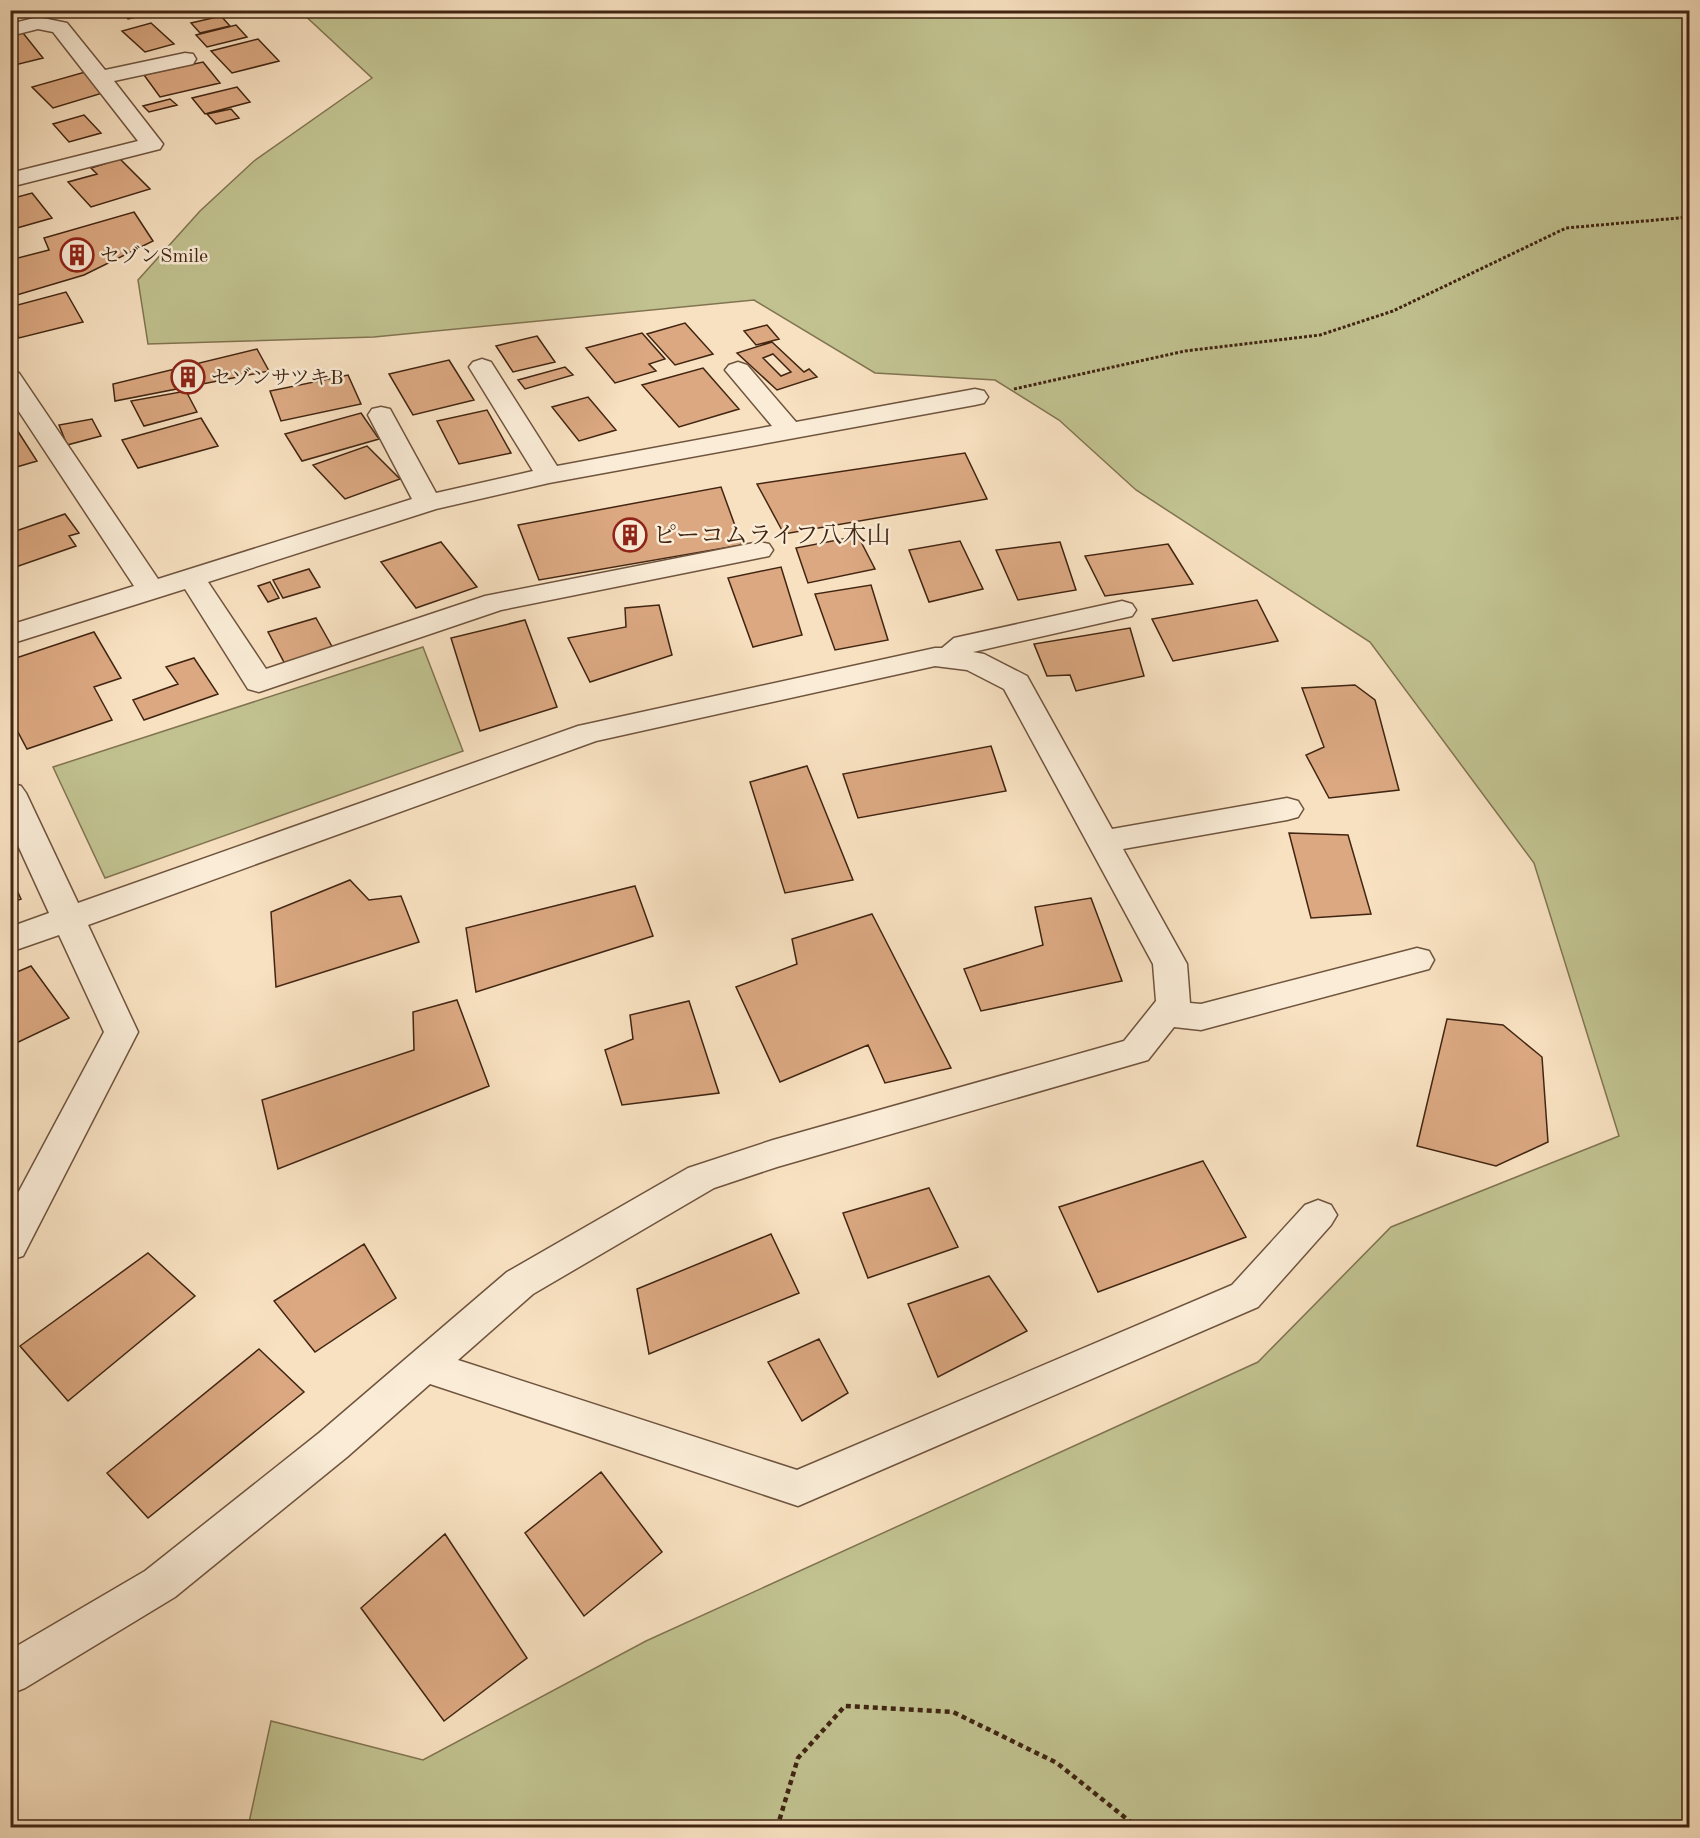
<svg xmlns="http://www.w3.org/2000/svg" width="1700" height="1838" viewBox="0 0 1700 1838" font-family="'Old Standard TT','Noto Serif JP',serif">
	<rect width="100%" height="100%" fill="#f8e1c1"/>
	<filter id="stains"><feTurbulence type="fractalNoise" baseFrequency=".00333" numOctaves="4"/><feColorMatrix values="0 0 0 0 .2 0 0 0 0 .09 0 0 0 0 .02 0 0 0 .5 -.17"/></filter>
	<radialGradient id="worn" r=".72"><stop offset=".6" stop-color="#630" stop-opacity="0"/><stop offset="1" stop-color="#630" stop-opacity=".3"/></radialGradient>
	<path fill="#c1c290" stroke="#817451" stroke-width="1.5" d="M300,11H1689V1827H248L271,1721L423,1760L646,1641L1258,1362L1391,1227L1619,1136L1534,863L1370,642L1136,490L1059,420L995,380L875,373L754,300L374,337L148,344L138,280L200,211L254,161L372,78Z
		M423,647L463,751L105,878L53,767Z"/>
	<path fill="#dba881" stroke="#412512" stroke-width="1.5" fill-rule="evenodd" d="M121,10H160L161,11L128,19Z
		M221,16L230,26L200,33L191,23Z
		M151,23L174,44L145,52L122,31Z
		M236,25L247,37L207,47L196,35Z
		M23,33L43,58L15,65L10,59V36Z
		M258,39L279,61L232,73L211,51Z
		M203,62L220,83L160,97L144,75Z
		M85,72L106,92L53,108L32,87Z
		M237,87L250,102L205,114L192,98Z
		M170,99L177,105L149,112L143,106Z
		M231,109L239,118L216,124L207,114Z
		M84,115L101,133L69,142L53,124Z
		M120,159L150,189L91,207L68,182L97,174L91,168Z
		M32,193L52,218L10,230V199Z
		M134,212L153,241L84,275L10,297V260L49,250L44,238Z
		M66,292L83,322L19,338L10,321V307Z
		M685,323L713,354L675,365L647,334Z
		M767,325L779,339L756,345L744,331Z
		M642,333L665,359L649,364L656,371L615,383L586,348Z
		M537,336L555,362L513,372L496,346Z
		M772,342L804,372L809,369L817,377L777,390L737,353ZM773,354L791,372L781,376L763,358Z
		M257,349L269,371L115,401L113,384Z
		M449,360L474,400L413,415L389,374Z
		M565,367L573,375L525,389L518,380Z
		M703,368L739,409L679,427L642,385Z
		M348,375L361,404L281,421L270,391Z
		M186,391L197,412L144,426L131,401Z
		M588,397L616,430L579,441L552,407Z
		M487,410L511,453L459,464L437,421Z
		M361,413L379,439L302,461L285,434Z
		M201,418L218,446L138,468L122,440Z
		M10,419L37,461L10,469Z
		M92,419L101,436L67,445L59,425Z
		M367,446L400,479L345,499L313,465Z
		M965,453L987,499L784,534L757,484Z
		M721,487L742,545L539,580L518,525Z
		M65,514L79,533L69,536L76,546L10,569V533Z
		M858,536L875,569L808,583L796,548Z
		M960,541L983,589L929,602L909,550Z
		M441,542L477,587L416,608L381,562Z
		M1060,542L1076,590L1018,600L996,550Z
		M1168,544L1193,584L1105,596L1085,556Z
		M781,567L802,635L753,647L728,578Z
		M309,569L320,587L283,598L273,580Z
		M270,582L279,598L268,602L258,586Z
		M871,585L888,640L835,650L815,594Z
		M1257,600L1278,641L1173,661L1152,619Z
		M659,605L672,655L590,682L568,638L626,627L625,608Z
		M316,618L334,650L285,664L268,632Z
		M525,620L557,707L480,731L451,638Z
		M1130,628L1144,676L1076,691L1070,675L1047,676L1034,644Z
		M94,632L121,678L94,687L112,720L27,749L10,717V660Z
		M194,658L218,694L144,720L133,700L178,684L166,667Z
		M1355,685L1375,700L1399,790L1329,798L1306,755L1324,747L1302,688Z
		M991,746L1006,791L858,818L843,774Z
		M807,766L853,880L785,893L750,782Z
		M1289,833L1348,835L1371,914L1311,918Z
		M10,875L21,899L10,903Z
		M350,880L369,900L401,896L419,942L276,987L271,912Z
		M635,886L653,936L476,992L466,928Z
		M1091,898L1122,981L981,1011L964,969L1043,945L1035,907Z
		M872,914L951,1068L885,1083L868,1045L780,1082L736,987L797,964L792,939Z
		M31,966L69,1018L10,1046V975Z
		M457,1000L489,1086L278,1169L262,1100L414,1050L413,1012Z
		M689,1001L719,1093L622,1105L605,1050L633,1039L630,1015Z
		M1447,1019L1503,1025L1542,1057L1548,1142L1496,1166L1417,1146Z
		M1203,1161L1246,1237L1098,1292L1059,1207Z
		M929,1188L958,1247L868,1278L843,1213Z
		M771,1234L799,1293L649,1354L637,1289Z
		M364,1244L396,1298L315,1352L274,1301Z
		M148,1253L195,1296L68,1401L20,1346Z
		M989,1276L1027,1331L938,1377L908,1304Z
		M819,1339L848,1393L802,1421L768,1362Z
		M259,1349L304,1392L148,1518L107,1473Z
		M601,1472L662,1552L584,1616L525,1533Z
		M445,1534L527,1658L444,1721L361,1608Z"/>
	<g fill="none" stroke-linecap="round" stroke-linejoin="round">
		<g stroke="#6f543e" stroke-width="3">
			<path id="minor" d="M38,17L67,23L105,70L185,53L193,54L196,59L193,64L114,81L163,144L160,149L10,187V173L138,141L53,32L38,29L10,36V24Z
				M482,359L491,362L557,466L772,426L725,370L729,365L738,362L747,365L796,422L975,389L984,391L988,397L984,403L975,405L549,483L436,509L208,582L266,669L485,596L759,542L769,544L773,550L769,556L759,558L501,610L259,692L248,689L185,589L10,644V625L134,586L10,398V370L19,373L158,579L412,499L368,415L372,409L381,407L390,409L436,493L533,471L469,367L473,362Z
				M1122,601L1132,604L1136,610L1132,616L973,652L984,654L1027,676L1112,829L1287,798L1298,801L1303,809L1298,817L1287,820L1123,849L1187,964L1190,1003L1201,1004L1417,948L1429,951L1434,960L1429,969L1201,1030L1174,1027L1148,1060L777,1167L714,1188L533,1294L458,1360L797,1470L1232,1285L1305,1205L1318,1200L1331,1205L1337,1215L1331,1225L1258,1307L798,1506L430,1384L347,1457L175,1597L25,1688L10,1694V1650L145,1571L319,1433L507,1272L688,1168L773,1140L1124,1041L1156,1001L1153,964L1004,689L967,670L935,666L596,741L88,925L138,1032L23,1256L10,1260V1208L104,1032L59,935L10,952V927L49,913L10,828V783L21,786L26,793L78,903L578,726L935,648H942L954,638Z"/>
		</g>
		<path stroke="#412512" stroke-width="3" stroke-dasharray="3 2" stroke-linecap="butt" d="M1617,10L1642,15L1653,10
			M1014,389L1185,351L1320,335L1393,311L1566,228L1690,217"/>
		<path stroke="#412512" stroke-width="4.5" stroke-dasharray="5 4" stroke-linecap="butt" d="M777,1828L798,1758L845,1706L953,1712L1057,1763L1138,1828"/>
		<use href="#minor" fill="#faecd7" fill-rule="evenodd"/>
	</g>
	<defs>
		<g id="building-ring" transform="scale(1.725)"><circle r="9.5" fill="#faecd7" stroke="#8f2418" stroke-width="1.5"/><path d="M-4-6H4V6H1V3H-1V6H-4ZM-2.5-4.3h1.7v1.8h-1.7ZM.8-4.3h1.7v1.8H.8ZM-2.5-1h1.7V.8h-1.7ZM.8-1h1.7V.8H.8Z" fill="#8f2418"/></g>
	</defs>
	<g fill-rule="evenodd">
		<use href="#building-ring" x="77" y="255"/>
		<use href="#building-ring" x="188" y="377"/>
		<use href="#building-ring" x="630" y="535"/>
	</g>
	<g text-anchor="middle" stroke-width="5" stroke-linejoin="round" paint-order="stroke">
		<g font-size="20" fill="#412512" stroke="#faecd7" text-anchor="start">
			<text x="100" y="262">セゾンSmile</text>
			<text x="211" y="384">セゾンサツキB</text>
		</g>
		<g font-size="24" fill="#412512" stroke="#faecd7" text-anchor="start">
			<text x="653" y="543">ピーコムライフ八木山</text>
		</g>
	</g>
	<rect width="1700" height="1838" fill="none" stroke="#f8e1c1" stroke-width="36"/>
	<rect x="12" y="12" width="1676" height="1814" fill="none" stroke="#412512" stroke-width="3"/>
	<rect x="18" y="18" width="1664" height="1802" fill="none" stroke="#412512" stroke-width="1.5"/>
	<rect width="100%" height="100%" filter="url(#stains)"/>
	<rect width="100%" height="100%" fill="url(#worn)"/>
</svg>
